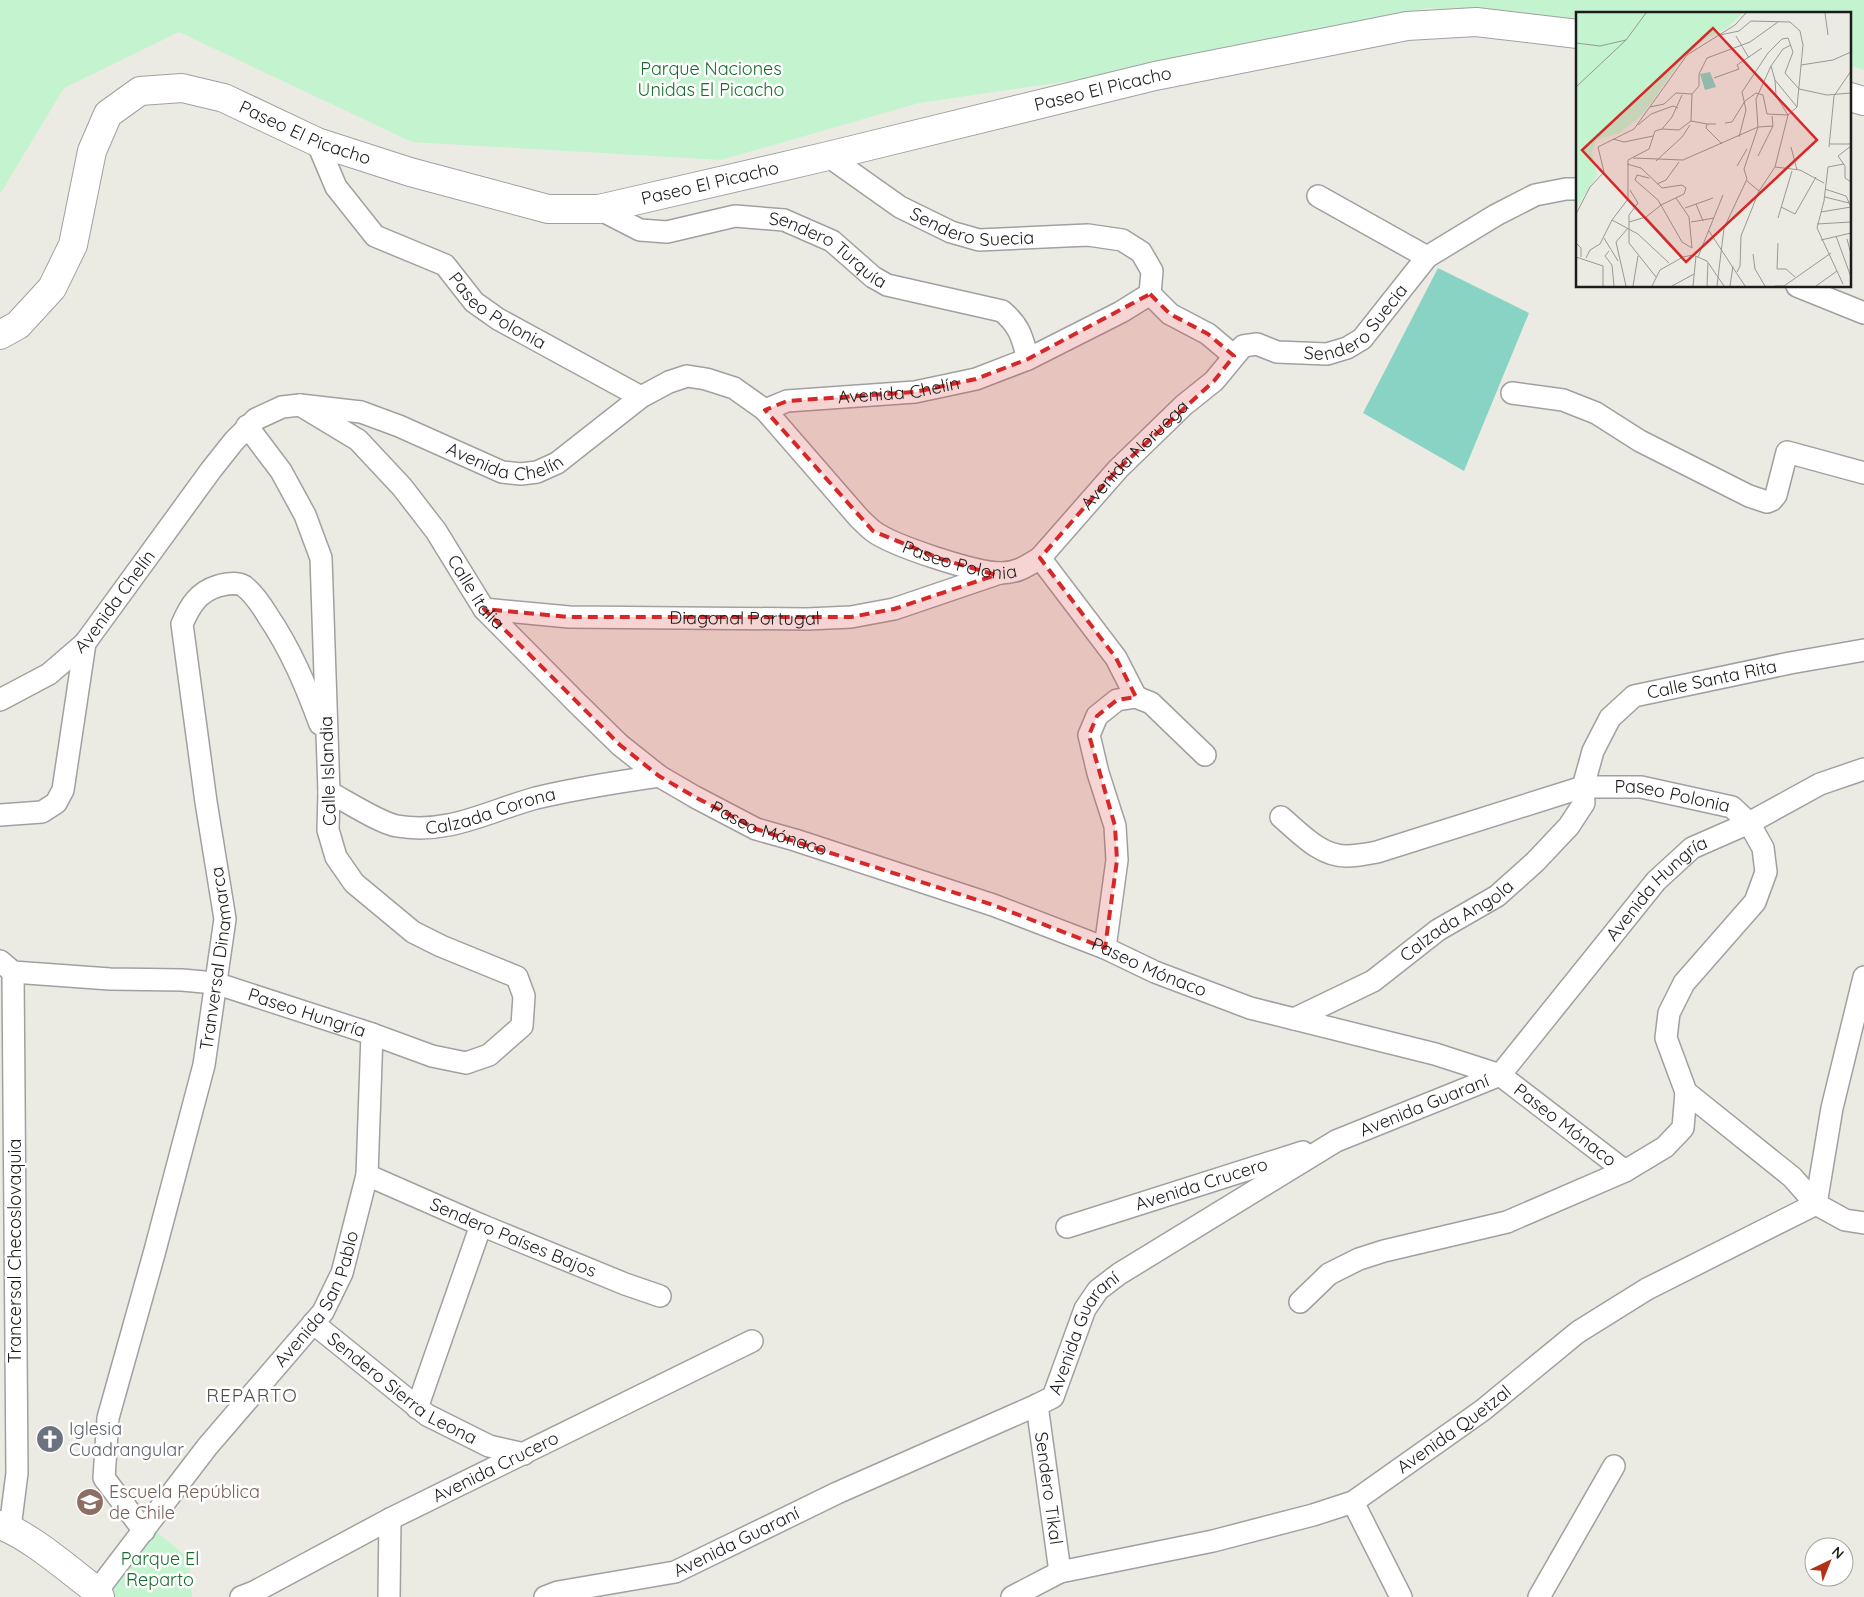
<svg xmlns="http://www.w3.org/2000/svg" width="1864" height="1597" viewBox="0 0 1864 1597" font-family="Quicksand,sans-serif">
	<rect width="100%" height="100%" fill="#ecebe3"/>
	<path fill="#c4f3d0" d="M0,0H1864V70L1850,66V14H1578V20L1428,8L1163,67L919,103L721,160L412,142L179,32L64,88L0,194Z
		M157,1532L189,1559L192,1597H110L105,1590Z"/>
	<path fill="#89d3c4" d="M1438,268L1529,313L1464,471L1363,413Z"/>
	<g fill="none" stroke-linecap="round" stroke-linejoin="round">
		<g stroke="#a0a0a0" stroke-width="24">
			<g id="minor">
				<path id="s1" d="M317,142L336,187L375,236L445,265L474,302L498,319L641,397"/>
				<path id="s2" d="M828,156L900,207L951,232L979,240L1088,235L1122,240L1141,252L1152,271L1150,294"/>
				<path d="M1318,196L1427,257"/>
				<path id="s3" d="M599,209L640,230L667,232L735,216L784,220L832,241L873,277L887,285L1002,311C1020,326 1022,337 1028,359"/>
				<path d="M1797,286L1864,313"/>
				<path d="M1150,294L1170,314L1208,334L1234,356"/>
				<path d="M1512,393L1563,400L1596,413L1640,441L1749,496L1767,502L1772,500L1776,495L1787,452L1864,473"/>
				<path id="s4" d="M300,405L358,440L402,487L436,531L484,609L577,703L620,745L659,776L695,797L756,829L795,840L993,905L1105,948L1155,972L1250,1008L1435,1054L1500,1075L1625,1171"/>
				<path id="s5" d="M765,410L859,518C863,522 868,527 873,531C893,546 976,573 1001,573C1017,573 1027,566 1040,558L1116,658L1136,697"/>
				<path id="s6" d="M1040,558L1118,469L1184,405L1214,381L1243,346L1257,344L1277,352L1327,354L1347,348L1362,339L1427,257L1496,215L1535,195L1566,189H1578"/>
				<path id="s7" d="M484,609L569,617L807,619L851,617L894,609L1000,573"/>
				<path id="s8" d="M0,700L49,674L85,643L211,470L234,441L256,419L282,407L300,405L361,412L399,426L502,472L521,474L537,472L557,463L641,397L669,382L687,376L706,379L734,388L765,410L787,401L915,392L976,379L1028,359L1121,312L1150,294"/>
				<path id="s9" d="M329,792C346,801 380,823 397,826C449,835 488,811 536,798C578,788 617,782 659,776"/>
				<path d="M0,815L42,812L56,803L63,790L85,643"/>
				<path id="s10" d="M1281,817C1300,833 1320,856 1346,856C1357,856 1367,854 1377,852L1583,787H1641L1732,807L1749,823L1763,848L1766,872L1755,902L1684,983L1669,1013L1666,1038L1686,1092L1792,1177L1816,1204L1845,1220L1864,1223"/>
				<path d="M1105,948L1117,860L1115,826L1098,773L1089,735L1097,716L1117,700L1136,697L1151,703L1205,755"/>
				<path id="s11" d="M0,961L13,972L110,979L182,980L215,983L372,1034L432,1056L466,1063L489,1055L522,1026L524,996L517,977L441,946L413,932L354,883L336,857L328,830L329,792L321,558L305,515L281,471L247,426"/>
				<path id="s12" d="M1294,1019L1373,981L1438,930L1497,896L1535,862L1569,826L1584,803L1583,787L1593,751L1610,718L1634,696L1790,663L1864,650"/>
				<path id="s13" d="M367,1175L481,1225L625,1284L660,1296"/>
				<path d="M1816,1204L1832,1108L1864,977"/>
				<path id="s14" d="M1067,1227L1303,1152"/>
				<path d="M1300,1302L1329,1274L1359,1259L1384,1251L1507,1222L1625,1171L1665,1147L1683,1128L1686,1092"/>
				<path id="s15" d="M313,1323L427,1415L489,1446L524,1454"/>
				<path id="s16" d="M1037,1405L1060,1572"/>
				<path d="M417,1408L481,1225"/>
				<path d="M1353,1502L1401,1597"/>
				<path d="M10,1528L17,1473L13,972"/>
				<path id="s17" d="M144,1531L104,1478L108,1418L154,1254L204,1065L225,919L206,802L182,624C190,606 198,592 218,586C225,584 237,582 244,586C254,594 262,606 268,616C291,650 306,686 320,724"/>
				<path id="s18" d="M97,1591L207,1447L323,1312L342,1273L367,1175L372,1034"/>
				<path id="s19" d="M241,1597L254,1592L390,1519L752,1341"/>
				<path d="M389,1597L390,1519"/>
				<path id="s20" d="M545,1597L558,1592L675,1572L837,1493L1037,1405L1053,1397L1085,1309L1098,1290L1119,1274L1336,1141L1500,1075L1656,881L1692,848L1749,823L1820,784L1864,769"/>
				<path id="s21" d="M1012,1597L1060,1572L1213,1541L1313,1515L1353,1502L1483,1410L1578,1332L1647,1289L1816,1204"/>
				<path d="M1539,1597L1614,1466"/>
			</g>
		</g>
		<g stroke="#a0a0a0" stroke-width="30">
			<g id="tertiary">
				<path d="M1850,97L1864,101"/>
				<path id="s22" d="M0,335L18,325L52,288L73,245L92,151L108,114L140,91L182,88L224,98L317,142L410,172L548,209H599L828,156L1155,76L1407,26L1476,22L1578,34"/>
				<path d="M0,1525C31,1536 70,1571 97,1591L100,1597"/>
			</g>
		</g>
		<use href="#minor" stroke="#fff" stroke-width="21"/>
		<use href="#tertiary" stroke="#fff" stroke-width="28"/>
	</g>
	<path fill="#d62828" fill-opacity="0.2" stroke="#d62828" stroke-width="4" stroke-dasharray="10 6" stroke-linejoin="round" d="M1150,294L1170,314L1208,334L1234,356L1214,381L1118,469L1040,558L1116,658L1136,697L1117,700L1097,716L1089,735L1115,826L1117,860L1105,948L993,905L756,829L695,797L659,776L620,745L484,609L569,617H851L894,609L996,575L941,559L873,531L765,410L787,401L915,392L976,379L1028,359Z"/>
	<defs>
		<g id="church-disc" transform="scale(1.4375)"><circle r="9.5" fill="#6b7280" stroke="#fff"/><path d="M-1.2-6h2.4v3.5h3.3v2.4h-3.3V6h-2.4V-.1h-3.3v-2.4h3.3Z" fill="#fff"/></g>
		<g id="school-disc" transform="scale(1.4375)"><circle r="9.5" fill="#8d6e63" stroke="#fff"/><path d="M0-5L7-2L0 1L-7-2ZM-4 1L0 2.5L4 1V4Q0 6-4 4Z" fill="#fff"/></g>
	</defs>
	<g fill-rule="evenodd">
		<use href="#church-disc" x="50" y="1439"/>
		<use href="#school-disc" x="90" y="1502"/>
	</g>
	<g text-anchor="middle" stroke-width="5" stroke-linejoin="round" paint-order="stroke">
		<g font-size="18" fill="#176d2d" stroke="#fff">
			<text x="711" y="75">Parque Naciones<tspan x="711" dy="21">Unidas El Picacho</tspan></text>
			<text x="160" y="1565">Parque El<tspan x="160" dy="21">Reparto</tspan></text>
		</g>
		<g font-size="18" fill="#1c1c1c" stroke="#fff">
			<text dy="6" stroke="none"><textPath href="#s22" startOffset="1292">Paseo El Picacho</textPath></text>
			<text dy="6" stroke="none"><textPath href="#s22" startOffset="468">Paseo El Picacho</textPath></text>
			<text dy="6" stroke="none"><textPath href="#s22" startOffset="888">Paseo El Picacho</textPath></text>
			<text dy="6" stroke="none"><textPath href="#s2" startOffset="165">Sendero Suecia</textPath></text>
			<text dy="6" stroke="none"><textPath href="#s3" startOffset="245">Sendero Turquía</textPath></text>
			<text dy="6" stroke="none"><textPath href="#s1" startOffset="258">Paseo Polonia</textPath></text>
			<text dy="6" stroke="none"><textPath href="#s6" startOffset="421">Sendero Suecia</textPath></text>
			<text dy="6" stroke="none"><textPath href="#s8" startOffset="1084">Avenida Chelín</textPath></text>
			<text dy="6" stroke="none"><textPath href="#s8" startOffset="648">Avenida Chelín</textPath></text>
			<text dy="6" stroke="none"><textPath href="#s6" startOffset="140">Avenida Noruega</textPath></text>
			<text dy="6" stroke="none"><textPath href="#s5" startOffset="255">Paseo Polonia</textPath></text>
			<text dy="6" stroke="none"><textPath href="#s4" startOffset="261">Calle Italia</textPath></text>
			<text dy="6" stroke="none"><textPath href="#s8" startOffset="154">Avenida Chelín</textPath></text>
			<text dy="6" stroke="none"><textPath href="#s7" startOffset="261">Diagonal Portugal</textPath></text>
			<text dy="6" stroke="none"><textPath href="#s12" startOffset="569">Calle Santa Rita</textPath></text>
			<text transform="translate(328 771) rotate(-92)" y="6">Calle Islandia</text>
			<text dy="6" stroke="none"><textPath href="#s10" startOffset="415">Paseo Polonia</textPath></text>
			<text dy="6" stroke="none"><textPath href="#s9" startOffset="172">Calzada Corona</textPath></text>
			<text dy="6" stroke="none"><textPath href="#s4" startOffset="644">Paseo Mónaco</textPath></text>
			<text dy="6" stroke="none"><textPath href="#s20" startOffset="1368">Avenida Hungría</textPath></text>
			<text dy="6" stroke="none"><textPath href="#s12" startOffset="191">Calzada Angola</textPath></text>
			<text dy="6" stroke="none"><textPath href="#s17" startOffset="600">Tranversal Dinamarca</textPath></text>
			<text dy="6" stroke="none"><textPath href="#s4" startOffset="1049">Paseo Mónaco</textPath></text>
			<text dy="6" stroke="none"><textPath href="#s11" startOffset="316">Paseo Hungría</textPath></text>
			<text dy="6" stroke="none"><textPath href="#s20" startOffset="1042">Avenida Guaraní</textPath></text>
			<text dy="6" stroke="none"><textPath href="#s4" startOffset="1499">Paseo Mónaco</textPath></text>
			<text dy="6" stroke="none"><textPath href="#s14" startOffset="141">Avenida Crucero</textPath></text>
			<text dy="6" stroke="none"><textPath href="#s13" startOffset="159">Sendero Países Bajos</textPath></text>
			<text transform="translate(15 1251) rotate(-90)" y="6">Trancersal Checoslovaquia</text>
			<text dy="6" stroke="none"><textPath href="#s18" startOffset="368">Avenida San Pablo</textPath></text>
			<text dy="6" stroke="none"><textPath href="#s20" startOffset="621">Avenida Guaraní</textPath></text>
			<text dy="6" stroke="none"><textPath href="#s15" startOffset="111">Sendero Sierra Leona</textPath></text>
			<text dy="6" stroke="none"><textPath href="#s21" startOffset="480">Avenida Quetzal</textPath></text>
			<text dy="6" stroke="none"><textPath href="#s19" startOffset="286">Avenida Crucero</textPath></text>
			<text dy="6" stroke="none"><textPath href="#s16" startOffset="84">Sendero Tikal</textPath></text>
			<text dy="6" stroke="none"><textPath href="#s20" startOffset="201">Avenida Guaraní</textPath></text>
		</g>
		<g font-size="18" fill="#5b616d" stroke="#fff" text-anchor="start">
			<text x="69" y="1435">Iglesia<tspan x="69" dy="21">Cuadrangular</tspan></text>
		</g>
		<g font-size="18" fill="#785e54" stroke="#fff" text-anchor="start">
			<text x="109" y="1498">Escuela República<tspan x="109" dy="21">de Chile</tspan></text>
		</g>
		<g font-size="19" letter-spacing="1" fill="#4f4f4f" stroke="#fff">
			<text x="252" y="1402">REPARTO</text>
		</g>
	</g>
	<g transform="translate(1576 12)">
		<rect width="275" height="275" fill="#ecebe3"/>
		<path d="M0,1H167L151,16L132,25L107,45L67,102L44,121L20,128L16,140L21,163L0,197Z" fill="#c4f3d0"/>
		<path d="M134,60L140,75L129,78L124,62Z" fill="#89d3c4"/>
		<path fill="none" stroke="#999893" stroke-width="1" d="M249,1L252,23M144,23L163,19L175,9L214,10L224,19L227,33L221,95L212,103L199,155L183,179L165,224L164,254L161,260M160,24L173,46M0,31L24,34L50,28L70,1M215,33L207,37L195,54L199,68L221,95M225,53L257,48L275,40M138,66L163,57L161,53L186,36M199,68L200,84L212,103M0,75L50,28M223,77L251,83L275,81M74,95L88,92L100,81L116,82L123,74V62L131,46L174,30L202,10M115,109L116,82M149,111L156,110L169,89L180,81L187,83L191,102L212,103M140,112H131L130,116L146,132M62,113L75,102L97,94L102,96M86,117L103,118L115,109L131,112M163,125L170,98L166,80L192,41L206,27L212,26L217,40L209,61L223,77M37,127L48,130L77,124M254,132H275M275,134L262,144L269,154V166L275,170M215,135L221,158M253,135L258,84L275,59M182,144L197,114L196,104M57,146L107,148L182,115L197,114M80,149L106,125L114,113M51,152L65,156L86,176L106,173L110,176L108,182L85,193L70,205L53,210M161,154L171,137M199,155L224,158L248,171M73,166L61,163L59,168L82,188L106,230L116,236M171,169L183,179M81,172L90,168L103,150M54,178L62,191L53,203V231L80,265M249,185L273,191M100,186L113,205L116,236M120,192L127,209M205,195L219,202L240,165M109,196L137,186M245,200L275,195L270,184L249,177M0,202L14,175L28,160L22,135L58,117L111,43L159,13L170,1M70,205L107,245M202,206L216,159M36,208L62,222L93,251M115,210L138,206M241,212L275,210M133,219L169,274M260,224L275,265M28,226L42,249M271,227L275,242M245,228L275,221M0,231L5,236V245M202,231L201,257H210L219,265M33,239L29,244L36,253L38,274M177,242L179,257L189,274M0,245L27,254V274M122,245L147,183M10,246L14,238L24,232L36,208L52,187V148L73,137L79,119L86,117L96,105L106,83M267,272L241,216L248,189L252,155L268,152M50,274L40,230L52,216M57,274L62,244M76,274L84,258L107,245L117,243L131,249L148,274M96,274L118,262M117,274L120,244M131,274L132,251M141,274L148,216L171,167L168,157L182,115L180,87L195,54M154,274L157,254M199,274H208L255,241M240,274L261,259"/>
		<path fill="#d62828" fill-opacity="0.15" stroke="#d62828" stroke-width="2.5" d="M137,16L241,128L110,250L6,138Z"/>
		<rect width="275" height="275" fill="none" stroke="#1c1c1c" stroke-width="2.5"/>
	</g>
	<g transform="translate(1829 1562) rotate(43)"><circle r="24" fill="#ffffff" stroke="#a4a4a4"/>
	<path d="M0-4L9 19L0 12L-9 19Z" fill="#b33116"/>
	<text y="-8" font-size="14" font-weight="bold" text-anchor="middle" fill="#1c1c1c">N</text>
	</g>
</svg>
